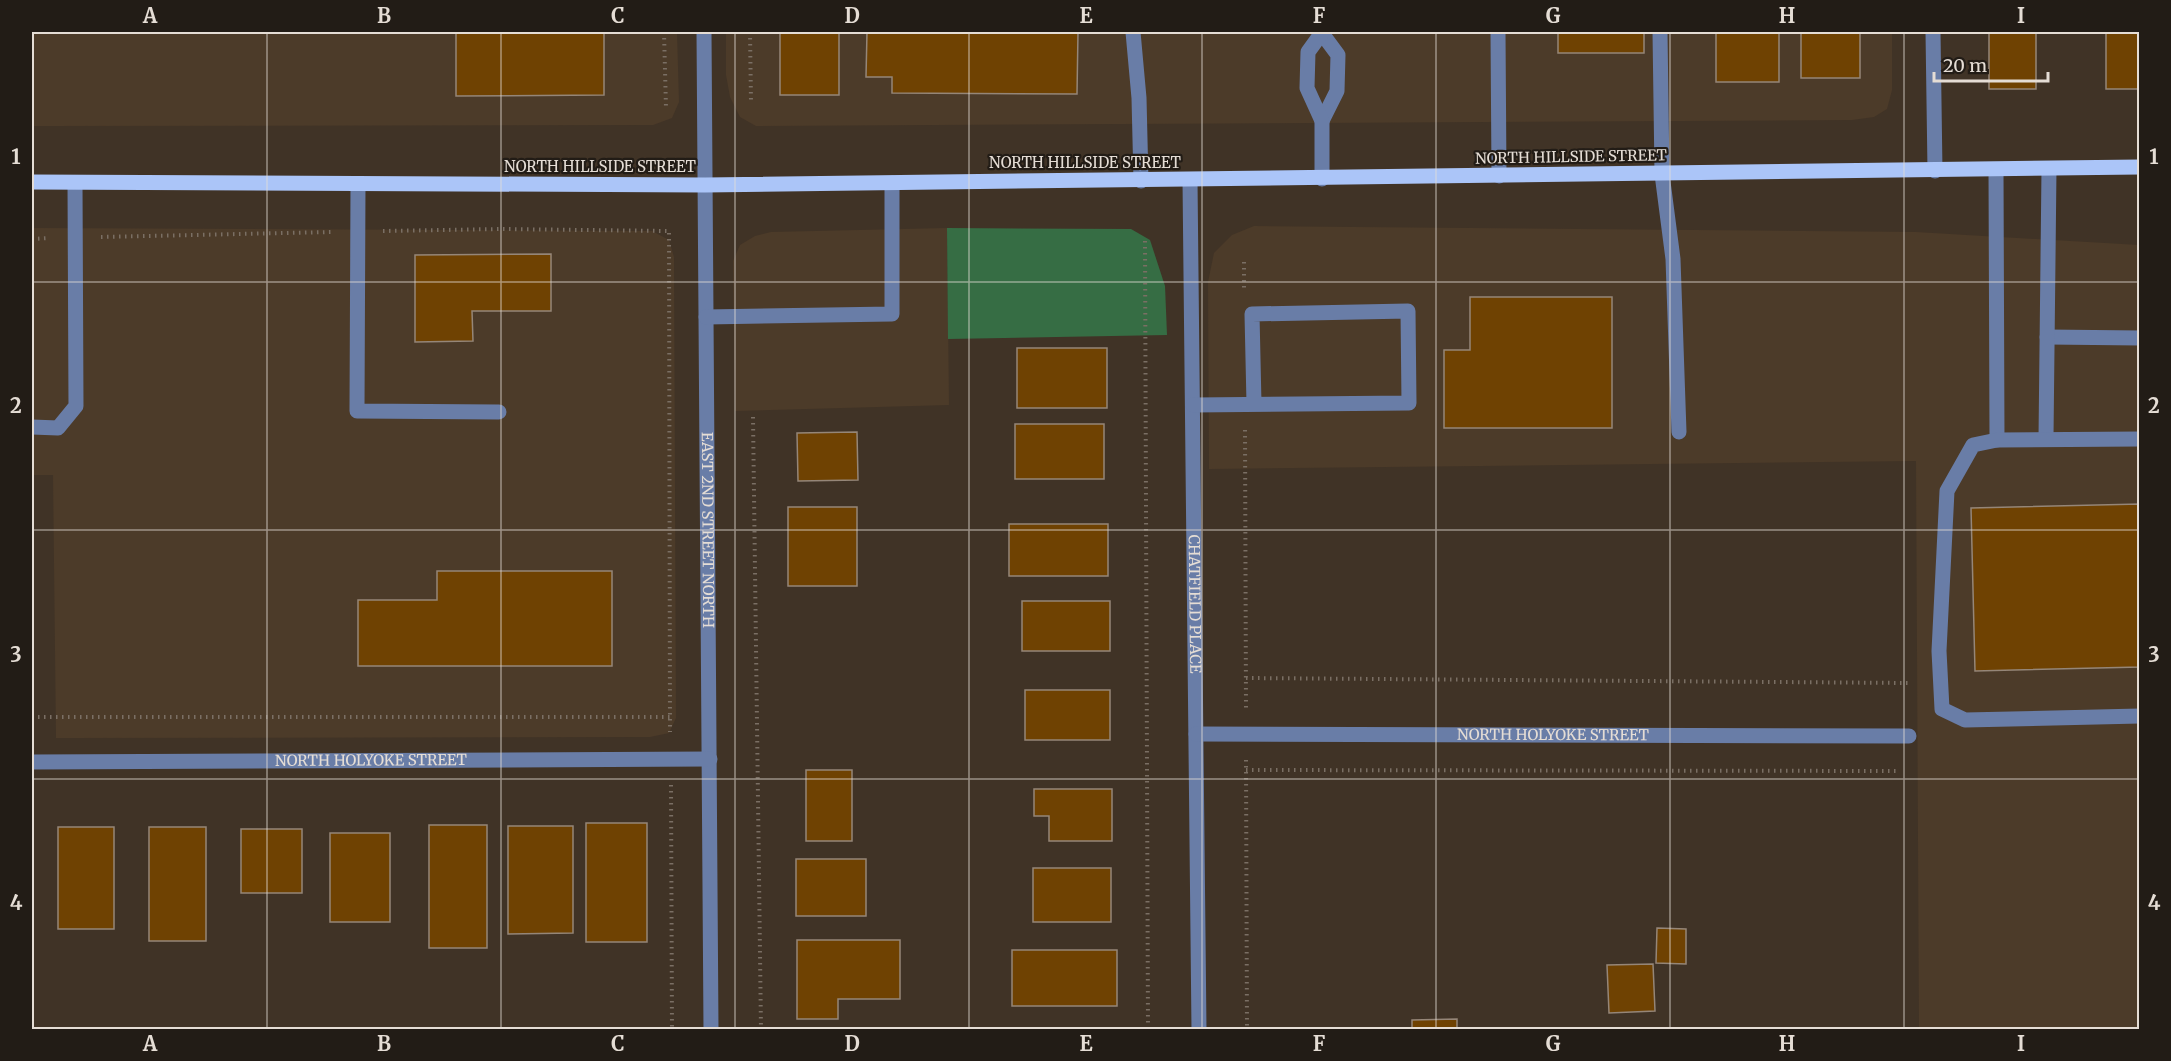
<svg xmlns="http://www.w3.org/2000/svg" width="2171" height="1061" viewBox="0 0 2171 1061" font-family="Merriweather,serif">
	<rect width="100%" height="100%" fill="#403326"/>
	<path fill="#4c3b29" d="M32,32H677L679,102L672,118L653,125L32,126Z
		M726,32H1892V90L1887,109L1874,117L1852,120L756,126L740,117L730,97L726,75Z
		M1254,226L1916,232L2139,245V1029H1919L1916,461L1209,469L1208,282L1214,253L1232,235Z
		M32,228L652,231L669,240L674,257L676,718L669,733L650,737L56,738L53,475H32Z
		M947,228L949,405L735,411L733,261L740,245L755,236L771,232Z"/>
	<path fill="#366d44" d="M947,228L1131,229L1150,240L1165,286L1167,335L948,339Z"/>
	<path fill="#6f4202" stroke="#958678" stroke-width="1.5" d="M456,32H604V95L456,96Z
		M780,32H839V95H780Z
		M867,32H1078L1077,94L892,93V77H866Z
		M1558,32H1644V53H1558Z
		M1716,32H1779V82H1716Z
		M1801,32H1860V78H1801Z
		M1989,32H2036V89H1989Z
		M2106,32H2140V89H2106Z
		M551,254V311H472L473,341L415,342V255Z
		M1470,297H1612V428H1444V350H1470Z
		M1017,348H1107V408H1017Z
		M1015,424H1104V479H1015Z
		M857,432L858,480L798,481L797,433Z
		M2140,504V667L1975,671L1971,508Z
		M788,507H857V586H788Z
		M1009,524H1108V576H1009Z
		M437,571H612V666H358V600H437Z
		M1022,601H1110V651H1022Z
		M32,611H33V686H32Z
		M1025,690H1110V740H1025Z
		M806,770H852V841H806Z
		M1034,789H1112V841H1049V816H1034Z
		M586,823H647V942H586Z
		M429,825H487V948H429Z
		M508,826H573V933L508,934Z
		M58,827H114V929H58Z
		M149,827H206V941H149Z
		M241,829H302V893H241Z
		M330,833H390V922H330Z
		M796,859H866V916H796Z
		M1033,868H1111V922H1033Z
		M1657,928L1686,929V964L1656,963Z
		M797,940H900V999H838V1019H797Z
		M1012,950H1117V1006H1012Z
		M1653,964L1655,1011L1609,1013L1607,965Z
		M1457,1019V1030H1412V1020Z"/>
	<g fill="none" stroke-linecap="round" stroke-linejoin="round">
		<path stroke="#7a6f64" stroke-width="4" stroke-dasharray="1.5 4.5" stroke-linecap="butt" d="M664,32L666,108
			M750,32L751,102
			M383,231L501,229L669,231L670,732
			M101,237L331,232
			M32,239L49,238
			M1145,241L1148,1030
			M1244,262V288
			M753,417L761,1030
			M1245,430L1246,708
			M1246,678L1909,683
			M32,717H670
			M1246,760L1247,1030
			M1246,770L1900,771
			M671,785L672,1030"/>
		<g stroke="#697da7" stroke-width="15">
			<path id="s1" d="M704,32L711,1030"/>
			<path d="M1133,32L1139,98L1141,181"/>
			<path d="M1321,32L1338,55L1337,91L1322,121"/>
			<path d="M1498,32L1499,176"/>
			<path d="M1660,32L1662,174L1673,259L1679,432"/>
			<path d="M1933,32L1935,171"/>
			<path d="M1321,34L1308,52L1307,88L1322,121V179"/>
			<path d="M1996,170L1997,440"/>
			<path id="s2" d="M1190,180L1199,1030"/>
			<path d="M358,185L357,411L499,412"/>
			<path d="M706,317L892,314V183"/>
			<path d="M2047,337L2140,338"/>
			<path d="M1193,405L1409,403L1408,311L1252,314L1254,404"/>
			<path d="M32,427L58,428L76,406L75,183"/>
			<path d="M2046,438L2049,169"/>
			<path d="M2140,439L1997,440L1973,445L1947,491L1939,651L1942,709L1965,720L2140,716"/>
			<path id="s3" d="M1196,734L1909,736"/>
			<path id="s4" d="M32,762L710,759"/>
		</g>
		<path stroke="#abc5f8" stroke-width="15" d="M32,182L705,185L2140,167"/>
	</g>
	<path fill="none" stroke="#e5ddd5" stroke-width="1.5" stroke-opacity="0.55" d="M267,32V1030M501,32V1030M735,32V1030M969,32V1030M1202,32V1030M1436,32V1030M1670,32V1030M1904,32V1030M32,282H2140M32,530H2140M32,779H2140"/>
	<g text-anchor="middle" stroke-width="4.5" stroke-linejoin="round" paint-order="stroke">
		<g font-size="15" fill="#e5ddd5" stroke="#221c16">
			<text transform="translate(1571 157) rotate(-1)" y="5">NORTH HILLSIDE STREET</text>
			<text x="1085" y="168">NORTH HILLSIDE STREET</text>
			<text x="600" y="172">NORTH HILLSIDE STREET</text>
			<text dy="5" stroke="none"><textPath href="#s1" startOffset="498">EAST 2ND STREET NORTH</textPath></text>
			<text dy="5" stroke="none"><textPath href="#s2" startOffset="424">CHATFIELD PLACE</textPath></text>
			<text dy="5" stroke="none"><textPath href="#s3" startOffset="357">NORTH HOLYOKE STREET</textPath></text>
			<text dy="5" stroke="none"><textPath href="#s4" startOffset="339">NORTH HOLYOKE STREET</textPath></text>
		</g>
	</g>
	<rect width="2171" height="1061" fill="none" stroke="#221c16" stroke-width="66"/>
	<path d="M1934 72v9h114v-9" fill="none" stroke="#e5ddd5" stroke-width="3"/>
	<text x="1943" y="72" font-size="18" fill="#e5ddd5" stroke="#221c16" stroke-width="4.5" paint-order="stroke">20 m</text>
	<rect x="33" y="33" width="2105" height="995" fill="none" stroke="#e5ddd5" stroke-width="2"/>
	<g font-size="20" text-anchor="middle" font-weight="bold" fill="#e5ddd5">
		<text x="150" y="23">A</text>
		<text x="384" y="23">B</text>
		<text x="618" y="23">C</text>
		<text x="852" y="23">D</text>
		<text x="1086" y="23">E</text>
		<text x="1319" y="23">F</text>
		<text x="1553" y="23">G</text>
		<text x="1787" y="23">H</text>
		<text x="2021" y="23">I</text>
		<text x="16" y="164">1</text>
		<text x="2154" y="164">1</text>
		<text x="16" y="413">2</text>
		<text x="2154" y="413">2</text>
		<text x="16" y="662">3</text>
		<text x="2154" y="662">3</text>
		<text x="16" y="910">4</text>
		<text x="2154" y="910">4</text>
		<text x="150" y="1051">A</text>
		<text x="384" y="1051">B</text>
		<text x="618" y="1051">C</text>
		<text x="852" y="1051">D</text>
		<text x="1086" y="1051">E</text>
		<text x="1319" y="1051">F</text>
		<text x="1553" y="1051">G</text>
		<text x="1787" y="1051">H</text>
		<text x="2021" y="1051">I</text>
	</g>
</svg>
